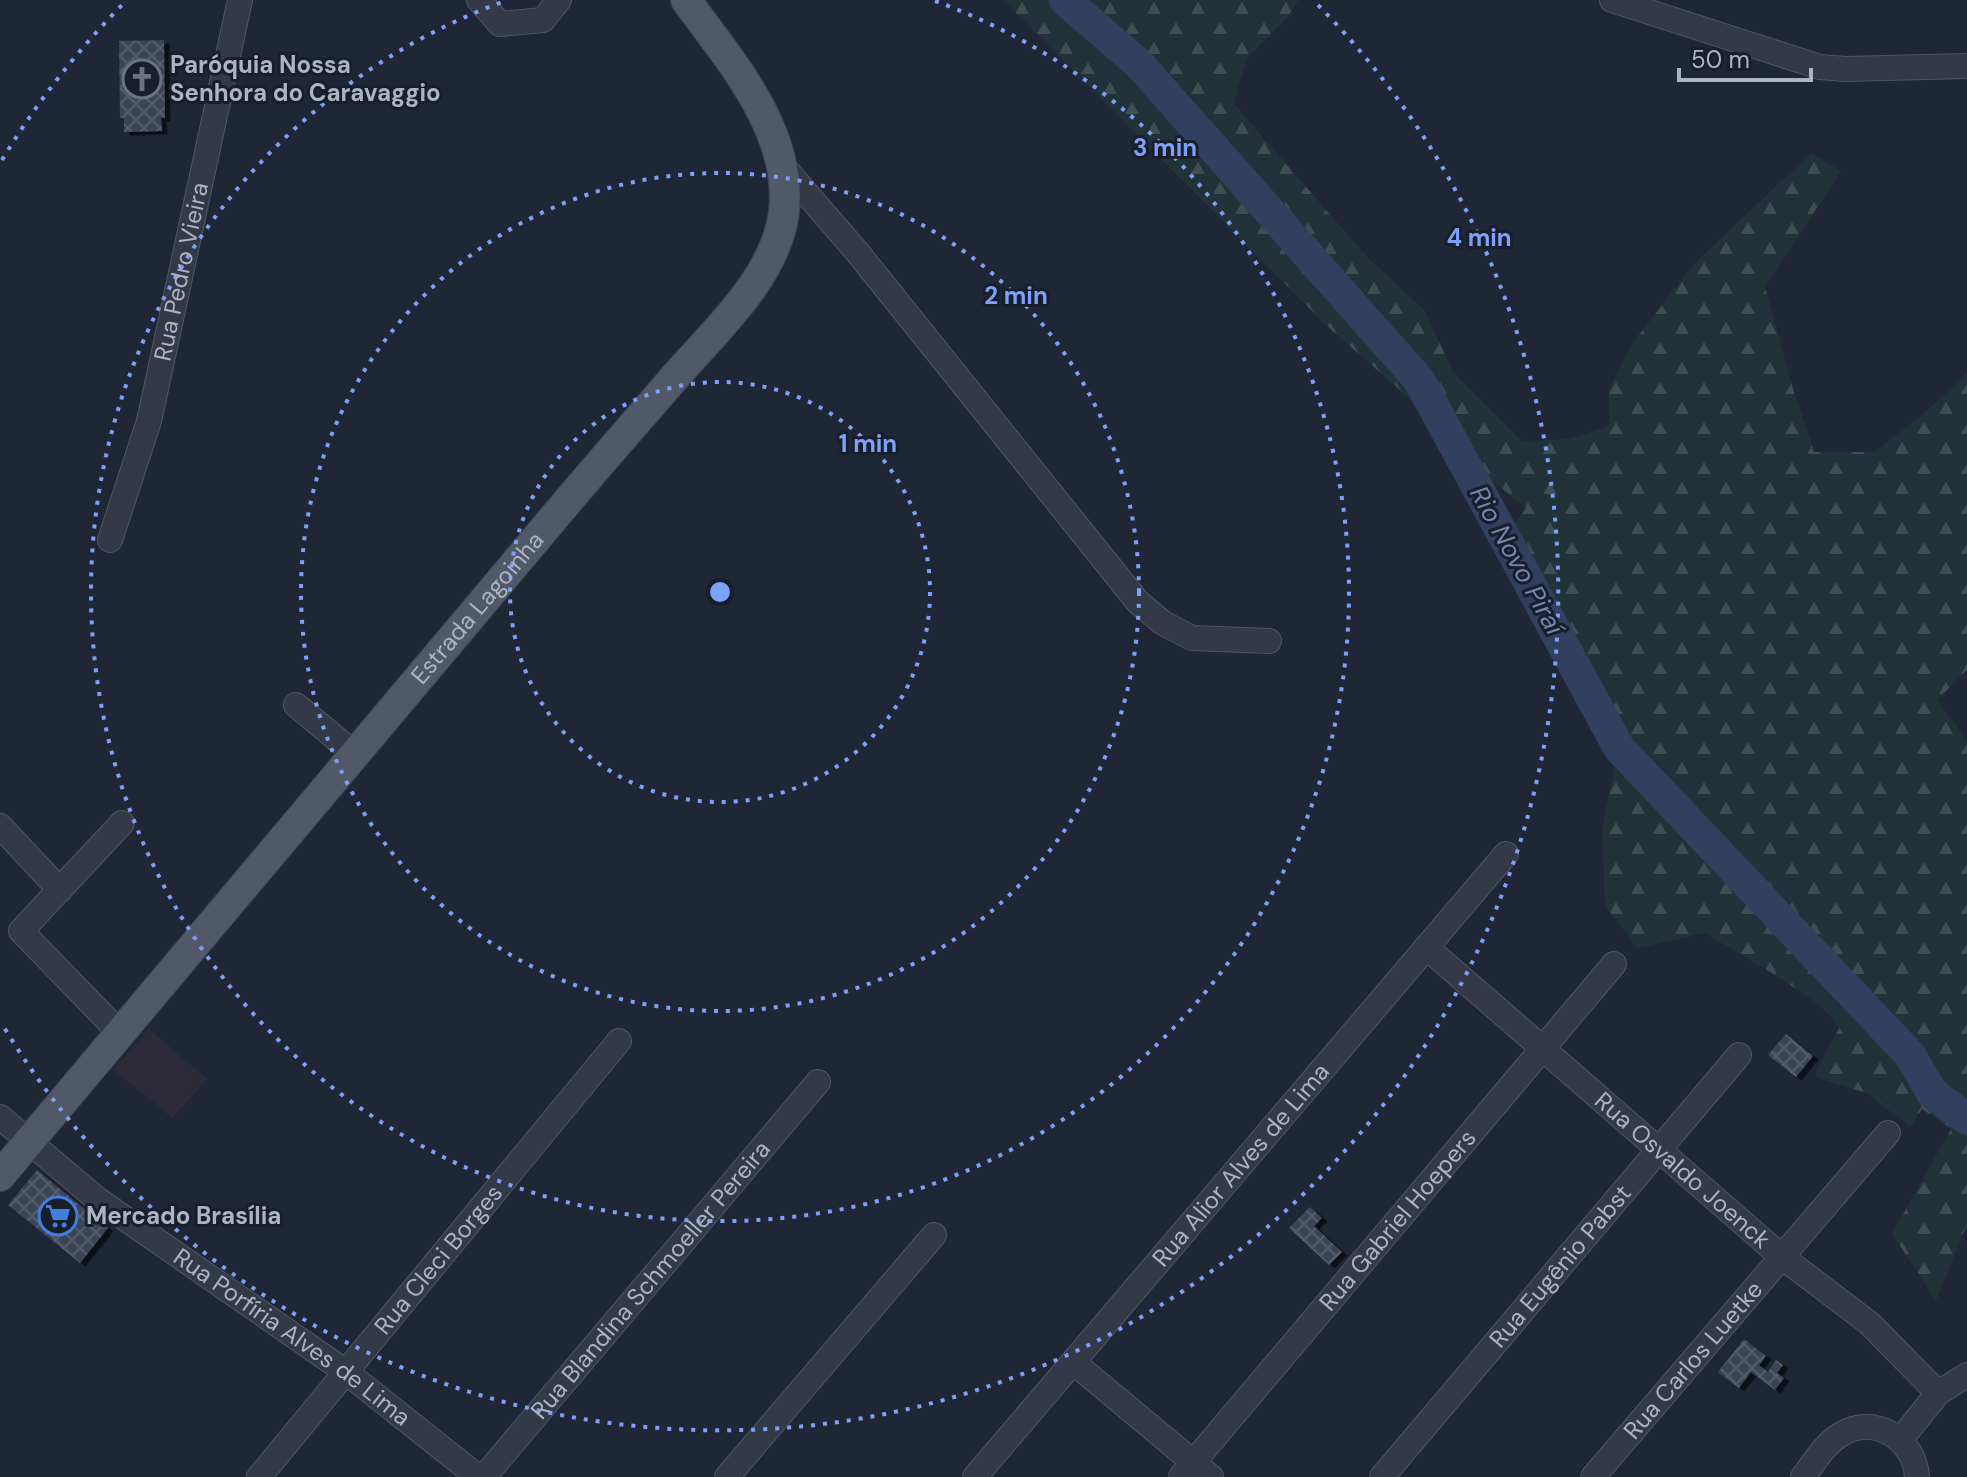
<svg xmlns="http://www.w3.org/2000/svg" width="1967" height="1477" viewBox="0 0 1967 1477" font-family="'DM Sans',sans-serif">
	<defs>
		<pattern id="forest-firs" width="22" height="20" patternUnits="userSpaceOnUse" patternTransform="scale(2)"><rect width="22" height="20" fill="#213338"/><path d="M5 1l3.5 6h-7zM16 11l3.5 6h-7z" fill="#3f4e53"/></pattern>
		<pattern id="building-cross-hatch" width="8" height="8" patternUnits="userSpaceOnUse" patternTransform="scale(2)"><rect width="8" height="8" fill="#3b4457"/><path d="M0 0l8 8M0 8l8-8" fill="none" stroke="#555d6e"/></pattern>
		<filter id="shadow"><feDropShadow dx="5.5" dy="3.5" stdDeviation="0" flood-color="#0009"/></filter>
	</defs>
	<rect width="100%" height="100%" fill="#1f2737"/>
	<path fill="#2e2b38" d="M149,1029L207,1079L172,1118L113,1069Z"/>
	<path fill="url(#forest-firs)" d="M1003,0H1298L1288,17L1247,58L1233,103L1367,257L1425,311L1453,372L1522,441L1570,439L1609,426V389L1634,341L1694,264L1811,153L1841,171L1765,287L1793,389L1814,452H1875L1929,409L1967,373V670L1937,700L1967,740V1224L1936,1300L1892,1234L1951,1129L1922,1109L1910,1127L1867,1093L1817,1078L1816,1071L1839,1028C1833,1005 1729,948 1705,933L1637,948L1605,905L1602,829L1619,748L1505,539L1526,508L1489,478L1401,391L1327,326Z"/>
	<g fill="none" stroke-linecap="round" stroke-linejoin="round">
		<path stroke="#32405f" stroke-width="32" d="M1065,0L1139,64L1419,380L1619,748L1910,1055L1932,1093L1967,1119"/>
	</g>
	<path fill="url(#building-cross-hatch)" filter="url(#shadow)" d="M164,40L165,118H161L162,131L124,132V118H120L119,41Z
		M1786,1034L1813,1056L1796,1077L1768,1055Z
		M37,1170L108,1228L80,1263L8,1205Z
		M1310,1207L1322,1218L1314,1226L1342,1252L1329,1265L1289,1228Z
		M1744,1339L1766,1356L1759,1365L1768,1372L1776,1360L1783,1365L1777,1373L1784,1378L1775,1390L1751,1372L1739,1388L1718,1372Z"/>
	<g fill="none" stroke-linecap="round" stroke-linejoin="round">
		<g stroke="#505665" stroke-width="26">
			<g id="minor">
				<path d="M479,0L500,24L543,20L559,0"/>
				<path d="M1612,0L1820,67L1846,69L1967,66"/>
				<path d="M782,165L858,253L1138,602L1163,623L1192,638L1269,641"/>
				<path id="s1" d="M110,540L149,421L240,0"/>
				<path d="M296,705L356,755"/>
				<path d="M0,826L60,890"/>
				<path id="s2" d="M1426,947L1782,1257L1869,1323L1938,1393"/>
				<path d="M120,1033L21,931L122,823"/>
				<path id="s3" d="M0,1117L97,1199L346,1372L478,1477"/>
				<path d="M1073,1362L1211,1477"/>
				<path d="M1901,1439L1938,1393L1967,1375"/>
				<path id="s4" d="M259,1477L619,1041"/>
				<path id="s5" d="M484,1477L818,1082"/>
				<path d="M727,1477L934,1235"/>
				<path id="s6" d="M975,1477L1506,854"/>
				<path id="s7" d="M1181,1477L1614,964"/>
				<path id="s8" d="M1382,1477L1739,1055"/>
				<path id="s9" d="M1593,1477L1888,1133"/>
				<path d="M1803,1477C1814,1462 1825,1444 1840,1435C1875,1413 1915,1440 1917,1477"/>
			</g>
		</g>
		<g stroke="#3c4251" stroke-width="32">
			<g id="major">
				<path id="s10" d="M0,1176C187,953 374,730 562,508C599,464 637,421 674,378C715,331 776,277 784,212C793,131 730,61 686,0"/>
			</g>
		</g>
		<use href="#minor" stroke="#333947" stroke-width="24"/>
		<use href="#major" stroke="#515868" stroke-width="30"/>
	</g>
	<g fill="none" stroke="#7da0f9" stroke-width="4" stroke-dasharray="4 8">
		<circle cx="720" cy="592" r="210"/>
		<circle cx="720" cy="592" r="419"/>
		<path d="M935 1A629 629 0 1 1 505 1"/>
		<path d="M2 160A838 838 0 0 1 122 5M1318 5A838 838 0 1 1 2 1024"/>
	</g>
	<defs>
		<g id="church-ring" transform="scale(2)"><circle r="9.5" fill="#181e2c" stroke="#6b7280" stroke-width="1.5"/><path d="M-1.2-6h2.4v3.5h3.3v2.4h-3.3V6h-2.4V-.1h-3.3v-2.4h3.3Z" fill="#6b7280"/></g>
		<g id="supermarket-ring" transform="scale(2)"><circle r="9.5" fill="#181e2c" stroke="#3f7fe0" stroke-width="1.5"/><path d="M-6-5.5h2.5l.6 2H6L4.5 2H-2.5L-4.4-4H-6ZM-1.5 3.2a1.3 1.3 0 1 0 .1 0ZM3 3.2a1.3 1.3 0 1 0 .1 0Z" fill="#3f7fe0"/></g>
	</defs>
	<g fill-rule="evenodd">
		<use href="#church-ring" x="142" y="79"/>
		<use href="#supermarket-ring" x="58" y="1216"/>
	</g>
	<g text-anchor="middle" stroke-width="6" stroke-linejoin="round" paint-order="stroke">
		<g font-size="24" font-weight="bold" fill="#adb3c4" stroke="#181e2c" text-anchor="start">
			<text x="170" y="73">Paróquia Nossa<tspan x="170" dy="28">Senhora do Caravaggio</tspan></text>
			<text x="86" y="1224">Mercado Brasília</text>
		</g>
		<g font-size="24" fill="#adb3c4" stroke="#181e2c">
			<text dy="8" stroke="none"><textPath href="#s1" startOffset="278">Rua Pedro Vieira</textPath></text>
			<text dy="8" stroke="none"><textPath href="#s10" startOffset="742">Estrada Lagoinha</textPath></text>
			<text dy="8" stroke="none"><textPath href="#s6" startOffset="410">Rua Alior Alves de Lima</textPath></text>
			<text dy="8" stroke="none"><textPath href="#s2" startOffset="340">Rua Osvaldo Joenck</textPath></text>
			<text dy="8" stroke="none"><textPath href="#s7" startOffset="336">Rua Gabriel Hoepers</textPath></text>
			<text dy="8" stroke="none"><textPath href="#s4" startOffset="282">Rua Cleci Borges</textPath></text>
			<text dy="8" stroke="none"><textPath href="#s8" startOffset="276">Rua Eugênio Pabst</textPath></text>
			<text dy="8" stroke="none"><textPath href="#s5" startOffset="258">Rua Blandina Schmoeller Pereira</textPath></text>
			<text dy="8" stroke="none"><textPath href="#s3" startOffset="366">Rua Porfíria Alves de Lima</textPath></text>
			<text dy="8" stroke="none"><textPath href="#s9" startOffset="154">Rua Carlos Luetke</textPath></text>
		</g>
		<g font-size="26" font-style="italic" fill="#7486ad" stroke="#181e2c">
			<text transform="translate(1517 560) rotate(61)" y="9">Rio Novo Piraí</text>
		</g>
	</g>
	<circle cx="720" cy="592" r="12" fill="#7da0f9" stroke="#181e2c" stroke-width="4"/>
	<g font-size="24" text-anchor="middle" font-weight="bold" fill="#7da0f9" stroke="#181e2c" stroke-width="6" stroke-linejoin="round" paint-order="stroke">
		<text x="1165" y="156">3 min</text>
		<text x="1479" y="246">4 min</text>
		<text x="1016" y="304">2 min</text>
		<text x="868" y="452">1 min</text>
	</g>
	<path d="M1679 68v12h132v-12" fill="none" stroke="#adb3c4" stroke-width="4"/>
	<text x="1691" y="68" font-size="24" fill="#adb3c4" stroke="#181e2c" stroke-width="6" paint-order="stroke">50 m</text>
</svg>
